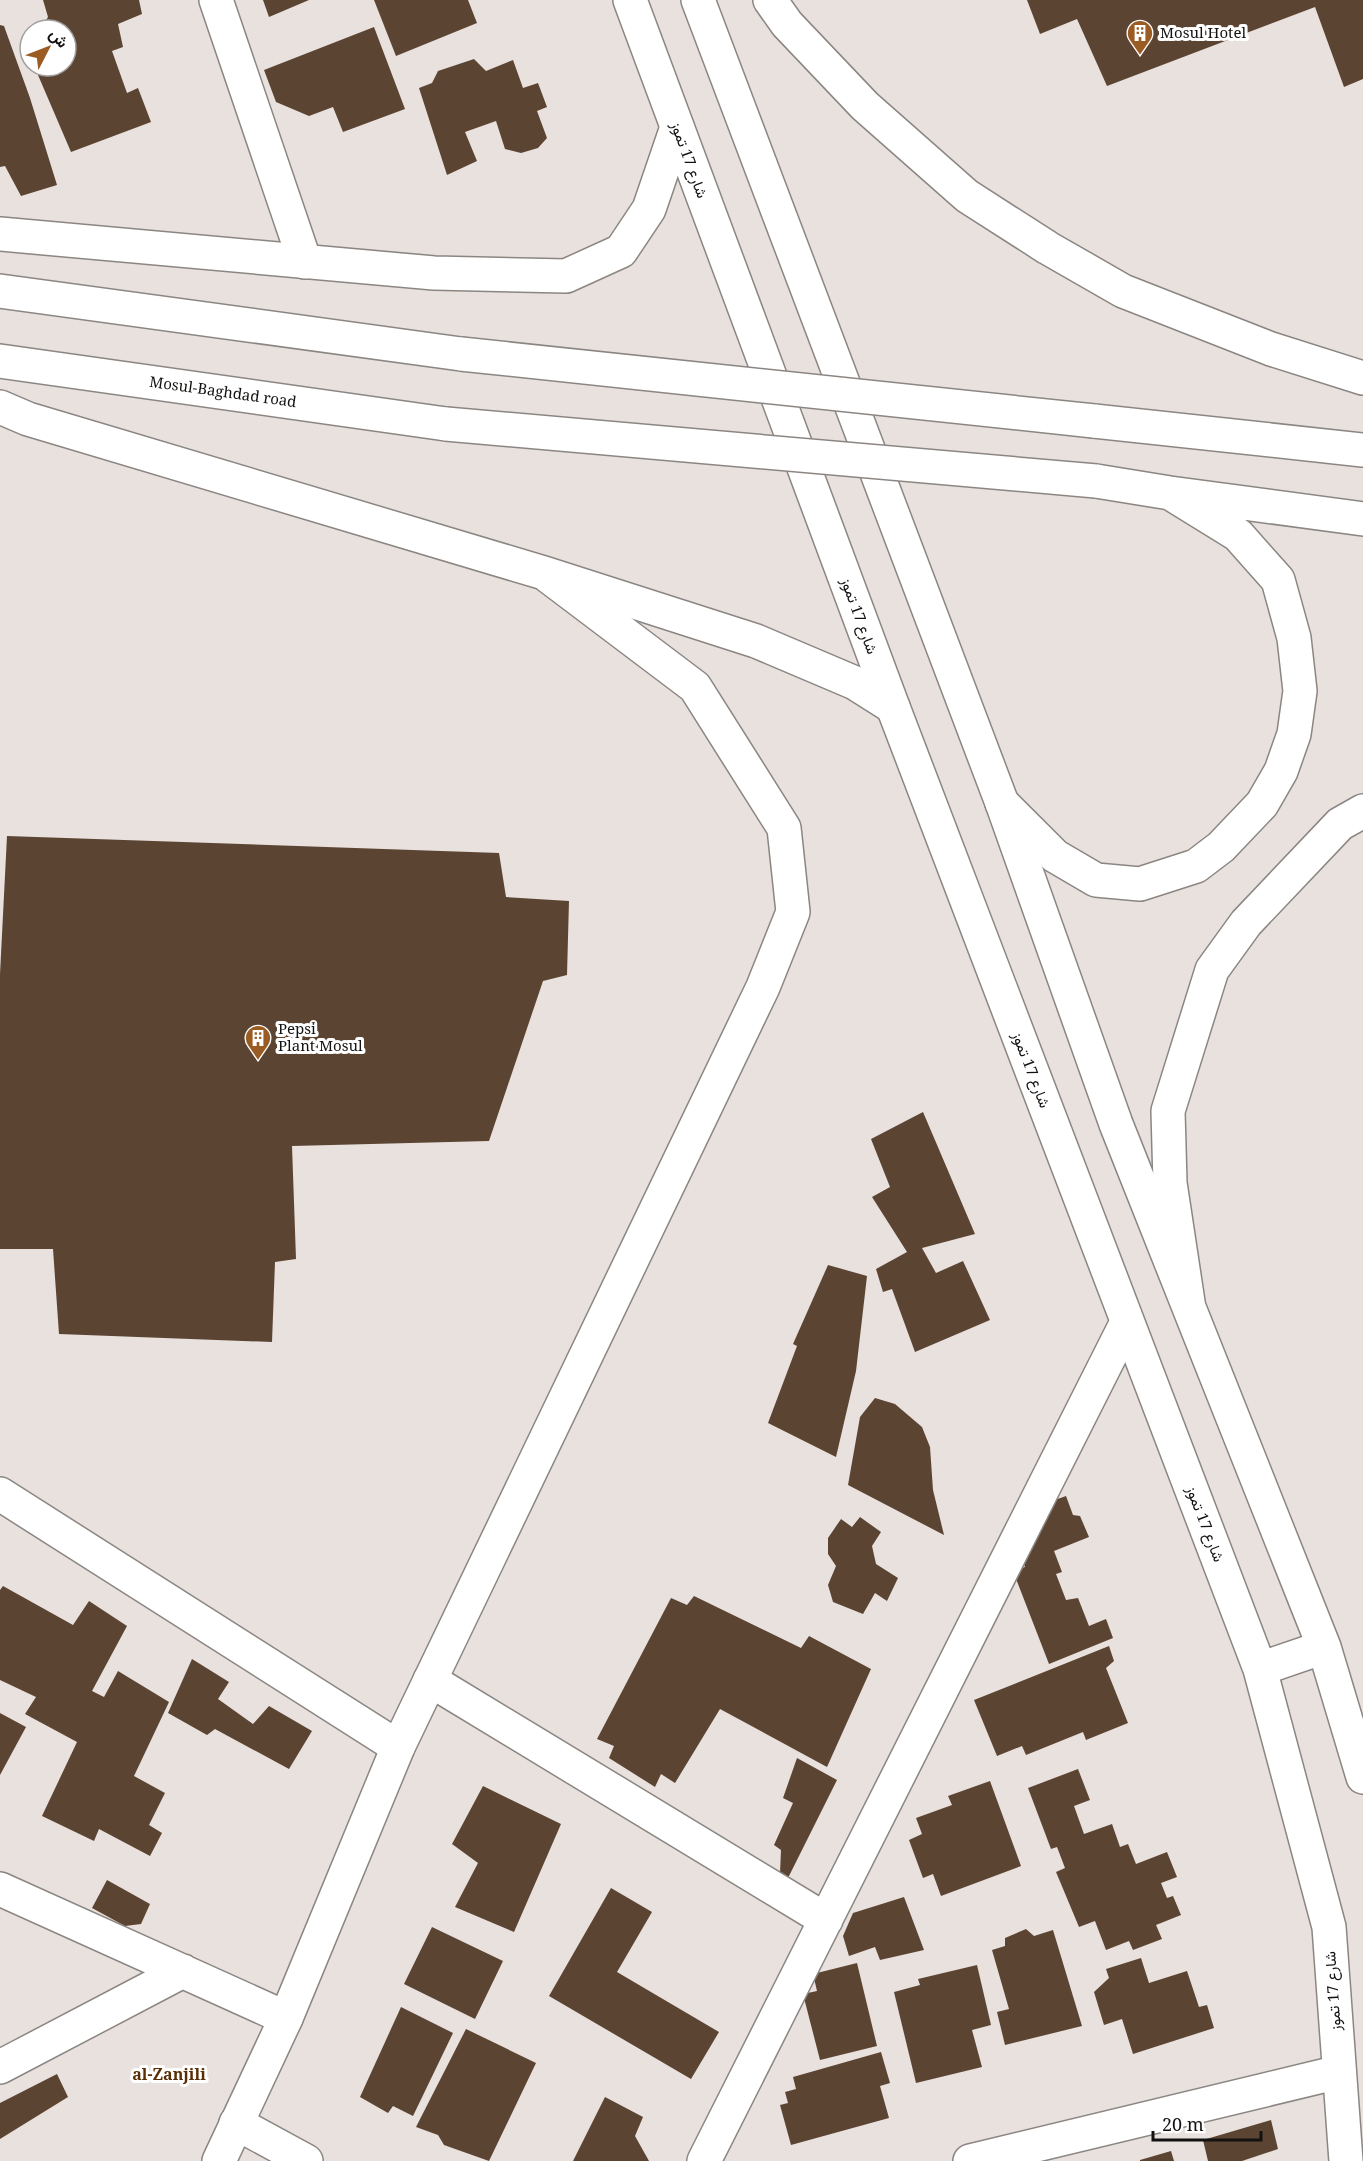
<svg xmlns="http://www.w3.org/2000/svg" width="1363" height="2161" viewBox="0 0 1363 2161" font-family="'Noto Serif',Vazirmatn,serif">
	<rect width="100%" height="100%" fill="#e8e1dd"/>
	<path fill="#5c4433" d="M43,0H139L142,14L118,24L123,47L112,51L127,93L138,88L151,122L71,152L38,75L51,71L49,66H66V30H40L48,17Z
		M263,0H309L269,17Z
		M374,0H468L477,23L396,56Z
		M1027,0H1363V79L1344,87L1315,7L1107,86L1077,19L1040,34Z
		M0,25L4,26L30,98L57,185L21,196L5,166L0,167Z
		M374,27L405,109L343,132L333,107L309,116L276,102L264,70Z
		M474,59L486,71L513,60L523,88L538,83L547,107L537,111L547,138L538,148L521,153L505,149L496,121L465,132L477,161L447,175L419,88L432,83L438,71Z
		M7,836L499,853L506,897L569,901L567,975L543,981L489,1141L292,1146L296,1259L275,1262L272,1342L59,1334L53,1249H0V974Z
		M923,1112L975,1234L922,1248L936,1273L963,1261L990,1320L915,1352L892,1289L883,1292L876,1269L907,1252L872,1197L890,1187L871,1139Z
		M828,1265L867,1276L856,1371L836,1457L768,1423L797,1346L793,1344Z
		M875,1398L895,1404L922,1427L930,1447L933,1490L944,1535L848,1485L860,1417Z
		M1066,1496L1073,1515L1080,1516L1089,1537L1054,1551L1062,1572L1056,1574L1066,1600L1078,1598L1089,1626L1106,1619L1113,1638L1049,1664L1013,1571L1025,1567L1017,1547L1038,1506Z
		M860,1517L881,1532L872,1546L876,1564L898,1578L887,1601L875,1593L863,1614L833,1602L828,1585L836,1566L828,1554V1538L841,1519L852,1527Z
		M3,1586L73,1625L89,1601L127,1626L92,1691L104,1697L118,1671L169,1702L134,1776L165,1793L149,1825L162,1833L150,1856L99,1829L94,1841L42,1816L77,1742L25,1714L36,1697L0,1680V1590Z
		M694,1596L801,1648L809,1636L871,1669L827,1767L720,1709L675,1783L661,1774L655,1787L609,1758L614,1746L597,1739L671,1598L687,1605Z
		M1109,1646L1114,1661L1106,1668L1128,1723L1086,1740L1083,1732L1026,1755L1022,1746L997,1756L974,1700Z
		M192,1659L229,1682L218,1699L253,1724L269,1706L312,1731L289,1769L215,1729L207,1735L168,1713Z
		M0,1713L26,1727L0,1775Z
		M797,1758L837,1780L788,1878L780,1873L781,1850L774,1845L793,1803L783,1798Z
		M1078,1769L1090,1800L1074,1806L1084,1834L1112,1824L1120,1847L1128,1844L1136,1864L1167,1852L1177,1877L1161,1883L1167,1898L1173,1896L1181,1915L1156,1925L1162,1939L1133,1950L1129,1941L1106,1950L1095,1921L1079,1927L1056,1872L1065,1868L1057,1847L1051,1849L1028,1788Z
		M990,1781L1021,1866L941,1896L933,1874L923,1878L909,1840L922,1834L916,1818L952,1805L948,1796Z
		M483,1786L561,1824L514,1932L455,1907L478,1863L452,1844Z
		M107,1880L150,1904L141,1924L125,1926L92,1908Z
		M611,1888L652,1912L617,1972L719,2032L691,2079L549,1996Z
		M904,1897L924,1950L880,1960L875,1947L849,1956L843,1936L853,1913Z
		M432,1927L503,1961L475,2019L404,1984Z
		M1026,1929L1034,1936L1053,1930L1082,2026L1005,2045L997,2012L1009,2009L992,1950L1005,1946V1938Z
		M1141,1958L1149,1983L1187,1971L1199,2007L1207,2005L1214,2028L1133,2054L1122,2019L1104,2025L1094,1992L1109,1978L1106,1969Z
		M857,1963L877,2046L820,2060L803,1994L817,1991L813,1974Z
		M977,1965L991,2025L972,2030L982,2067L916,2083L894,1992L920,1985L918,1979Z
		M401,2007L453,2033L413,2116L393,2106L388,2113L360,2097Z
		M466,2029L536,2063L489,2161L444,2145L438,2135L416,2127Z
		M881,2052L890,2083L880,2086L889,2118L791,2145L780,2105L788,2103L785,2092L796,2089L793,2077Z
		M57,2074L68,2097L0,2139V2103Z
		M605,2097L643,2117L635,2136L649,2161H573Z
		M1271,2120L1278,2149L1242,2161H1208L1203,2140Z
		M1171,2151L1174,2161H1140V2160Z"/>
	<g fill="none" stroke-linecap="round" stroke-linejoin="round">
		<g stroke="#8b8682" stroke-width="36">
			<path id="street" d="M216,0L305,262
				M0,1494L398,1747
				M430,1680L826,1920
				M0,1889L286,2018
				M0,2067L183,1971
				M236,2123L306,2161
				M704,2161L1127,1322
				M970,2161L1339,2072"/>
		</g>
		<g stroke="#8b8682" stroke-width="36">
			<path id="secondary" d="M630,0L893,707L1260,1669L1329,1927L1346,2161
				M698,0L1002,803L1116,1124L1324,1647L1363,1777
				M1260,1669L1324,1647
				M219,2161L286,2018L398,1747L763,987L793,912L784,828L695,687L548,576"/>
		</g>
		<g stroke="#8b8682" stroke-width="36">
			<path id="highway" d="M770,0L787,24L865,106L967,196L1048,248L1123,291L1271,349L1363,378
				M0,234L434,273L566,276L621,251L649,209L677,127
				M0,291L461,354
				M0,361L446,424
				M0,407L28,419L544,573L756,641L855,683L893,707
				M1094,421L1363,450
				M1096,481L1170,493L1363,519
				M1002,803L1055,856L1096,880L1140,884L1196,866L1221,847L1262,804L1281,771L1294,734L1300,691L1294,638L1278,580L1238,535L1170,493
				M1188,1302L1170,1183L1168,1111L1212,970L1246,923L1340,824L1363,811"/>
		</g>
		<use href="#street" stroke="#fff" stroke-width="33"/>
		<use href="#secondary" stroke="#fff" stroke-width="33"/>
		<use href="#highway" stroke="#fff" stroke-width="33"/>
		<g stroke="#8b8682" stroke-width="36" stroke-linecap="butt">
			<path id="highway-bridge" d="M461,354L1094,421
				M446,424L1096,481"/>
		</g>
		<use href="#highway-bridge" stroke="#fff" stroke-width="33"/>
	</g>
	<defs>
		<g id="building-pin" transform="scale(1.35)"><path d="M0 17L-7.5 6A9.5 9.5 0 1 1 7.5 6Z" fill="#9b5c24" stroke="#fff"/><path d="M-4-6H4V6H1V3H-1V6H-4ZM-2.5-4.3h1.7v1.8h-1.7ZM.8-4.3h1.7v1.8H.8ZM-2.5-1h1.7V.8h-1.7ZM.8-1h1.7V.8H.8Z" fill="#fff"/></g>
	</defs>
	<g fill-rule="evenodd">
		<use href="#building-pin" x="1140" y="33"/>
		<use href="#building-pin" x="258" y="1038"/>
	</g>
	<g text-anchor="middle" stroke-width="6" stroke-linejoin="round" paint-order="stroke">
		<g font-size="15" fill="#141210" stroke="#fff" text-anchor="start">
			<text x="1160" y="38">Mosul Hotel</text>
			<text x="278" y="1034">Pepsi<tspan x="278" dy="17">Plant Mosul</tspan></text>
		</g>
		<g font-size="15" fill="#141210" stroke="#fff">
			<text transform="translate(689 160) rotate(70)" y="5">شارع 17 تموز</text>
			<text transform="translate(223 392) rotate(8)" y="5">Mosul-Baghdad road</text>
			<text transform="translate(859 616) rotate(70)" y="5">شارع 17 تموز</text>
			<text transform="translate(1031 1070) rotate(69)" y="5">شارع 17 تموز</text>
			<text transform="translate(1205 1524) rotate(69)" y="5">شارع 17 تموز</text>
			<text transform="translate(1333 1991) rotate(-94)" y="5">شارع 17 تموز</text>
		</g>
		<g font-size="16" font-weight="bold" fill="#592e04" stroke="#fff">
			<text x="169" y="2080">al-Zanjili</text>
		</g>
	</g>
	<g transform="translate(48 48) rotate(48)"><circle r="28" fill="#ffffff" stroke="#a1a09f" stroke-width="1.5"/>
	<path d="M0-4.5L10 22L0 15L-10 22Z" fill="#9b5c24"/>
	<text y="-9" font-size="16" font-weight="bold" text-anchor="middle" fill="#141210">ش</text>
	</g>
	<path d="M1153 2131v9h108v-9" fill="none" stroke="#141210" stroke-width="3"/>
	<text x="1162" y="2131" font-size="18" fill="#141210" stroke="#ffffff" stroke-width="4.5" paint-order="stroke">20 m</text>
</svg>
